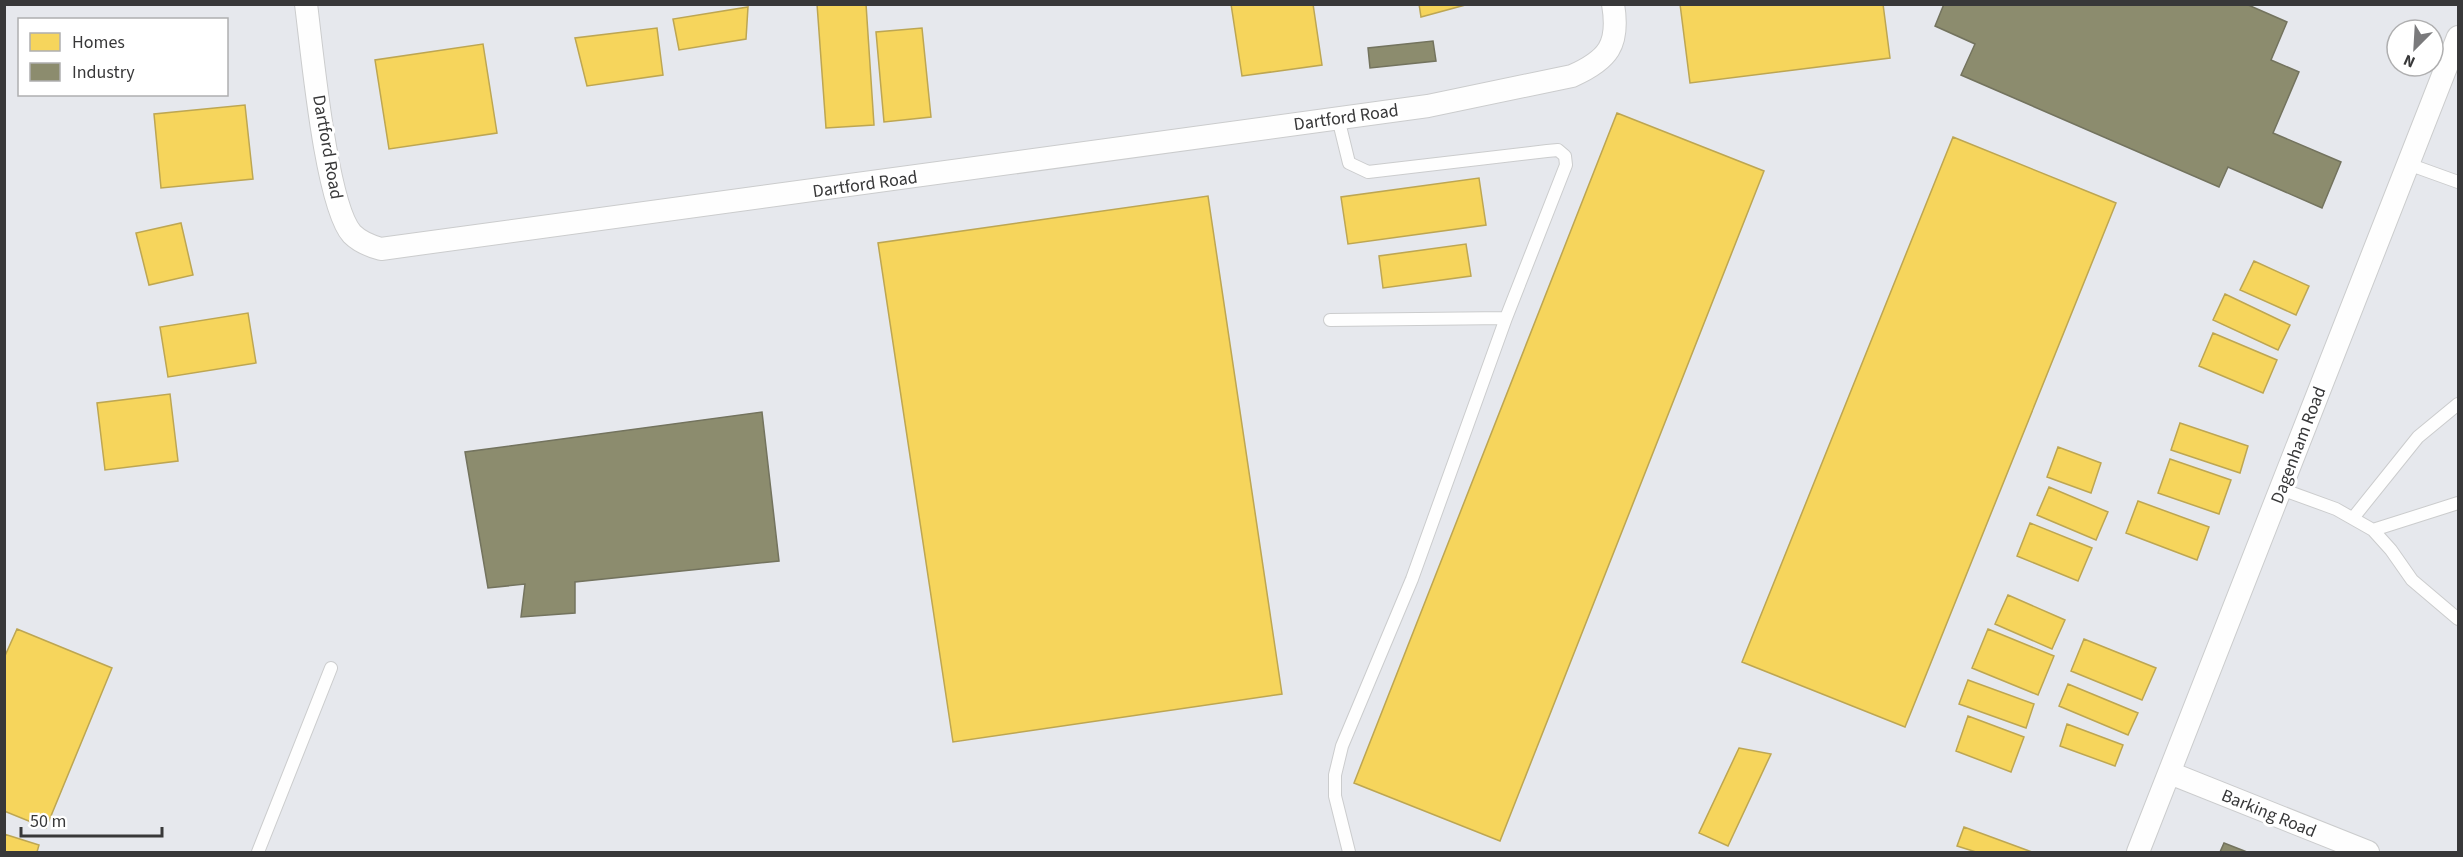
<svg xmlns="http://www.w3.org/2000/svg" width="2463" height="857" viewBox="0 0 2463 857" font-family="'Source Sans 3',sans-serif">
	<rect width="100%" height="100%" fill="#f5f6f7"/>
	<path fill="#e6e8ed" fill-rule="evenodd" d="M5,5H2458V852H5ZM20,20H226V94H20ZM2397,30H2433V66H2397Z"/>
	<path fill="#f6d55c" stroke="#bda652" stroke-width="1.5" d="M817,4H866L874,125L826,128Z
		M1231,4H1313L1322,65L1242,76Z
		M1419,4H1469L1421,17Z
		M1680,4H1883L1890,58L1690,83Z
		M748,7L746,39L679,50L673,19Z
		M657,28L663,75L587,86L575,38Z
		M922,28L931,117L884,122L876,32Z
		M483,44L497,133L389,149L375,60Z
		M245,105L253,179L161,188L154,114Z
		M1617,113L1764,171L1500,841L1354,783Z
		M1953,137L2116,203L1905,727L1742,662Z
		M1479,178L1486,225L1348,244L1341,197Z
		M1208,196L1282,694L953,742L878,243Z
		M181,223L193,275L149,285L136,233Z
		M1466,244L1471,276L1383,288L1379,256Z
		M2254,261L2309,286L2296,315L2240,290Z
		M2225,294L2290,325L2278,350L2213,320Z
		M248,313L256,363L168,377L160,327Z
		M2213,333L2277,360L2263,393L2199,366Z
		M170,394L178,461L105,470L97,403Z
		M2180,423L2248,446L2240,473L2171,450Z
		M2058,447L2101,463L2091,493L2047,477Z
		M2170,459L2231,480L2219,514L2158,493Z
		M2049,487L2108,512L2096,540L2037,515Z
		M2138,501L2209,527L2197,560L2126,533Z
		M2030,523L2092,548L2078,581L2017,556Z
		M2008,595L2065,620L2052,649L1995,624Z
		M17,629L112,668L46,828L4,811V658Z
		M1988,629L2054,656L2038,695L1972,668Z
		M2084,639L2156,668L2142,700L2071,671Z
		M1968,680L2034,704L2026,728L1959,704Z
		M2068,684L2138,713L2128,735L2059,706Z
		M1968,716L2024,737L2011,772L1956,751Z
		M2067,724L2123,745L2115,766L2060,746Z
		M1739,748L1771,754L1728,846L1699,833Z
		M1964,827L2032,852H1976L1957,846Z
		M4,834L39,845L37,852H4Z"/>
	<path fill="#8c8c6e" stroke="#73735e" stroke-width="1.5" d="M1944,4H2246L2287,22L2271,60L2299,72L2273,133L2341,162L2322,208L2228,167L2219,187L1961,75L1975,44L1935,26Z
		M1433,41L1436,61L1370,68L1368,48Z
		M762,412L779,561L575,582V613L521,617L525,584L488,588L465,452Z
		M2224,843L2247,852H2220Z"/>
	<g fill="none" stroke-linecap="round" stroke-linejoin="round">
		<g stroke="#cbcccd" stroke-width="14">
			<path id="service" d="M2408,164L2458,182
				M1330,320L1506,318L1566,165L1565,156L1558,150L1547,151L1368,172L1349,163L1338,118
				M2281,489L2336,509L2373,530L2391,550L2412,580L2458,619
				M2353,518L2418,437L2458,404
				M2373,530L2458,503
				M258,852L331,668
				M1349,852L1335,796V775L1342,746L1412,579L1506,318"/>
		</g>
		<g stroke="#cbcccd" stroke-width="24">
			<path id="minor" d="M306,4C312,50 326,205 352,234C360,242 370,246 381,249L1428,106L1572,76C1608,60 1620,45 1613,4
				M2170,773L2368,852
				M2138,852L2458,37"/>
		</g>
		<use href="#service" stroke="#fefefe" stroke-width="12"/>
		<use href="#minor" stroke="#fefefe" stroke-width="22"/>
	</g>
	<g text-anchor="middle" stroke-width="6" stroke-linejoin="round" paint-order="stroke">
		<g font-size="18" fill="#383839" stroke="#fff">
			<text transform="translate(1346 117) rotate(-8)" y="6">Dartford Road</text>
			<text transform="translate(328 147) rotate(80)" y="6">Dartford Road</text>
			<text transform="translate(865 184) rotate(-8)" y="6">Dartford Road</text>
			<text transform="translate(2298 445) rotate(-69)" y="6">Dagenham Road</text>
			<text transform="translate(2269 813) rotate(22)" y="6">Barking Road</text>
		</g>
	</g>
	<rect width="2463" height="857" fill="none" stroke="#383839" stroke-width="12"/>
	<rect x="18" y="18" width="210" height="78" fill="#ffffff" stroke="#afafb0" stroke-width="1.5"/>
	<rect x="30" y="33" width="30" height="18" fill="#f6d55c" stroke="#afafb0" stroke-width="1.5"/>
	<text x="72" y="48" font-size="18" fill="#383839">Homes</text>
	<rect x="30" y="63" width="30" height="18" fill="#8c8c6e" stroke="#afafb0" stroke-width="1.5"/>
	<text x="72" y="78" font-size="18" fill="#383839">Industry</text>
	<g transform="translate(2415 48) rotate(204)"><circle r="28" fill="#ffffff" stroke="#afafb0" stroke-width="1.5"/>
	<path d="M0-4.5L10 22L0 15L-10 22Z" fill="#7a7a7c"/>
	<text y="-9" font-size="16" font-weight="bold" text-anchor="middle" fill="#383839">N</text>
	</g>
	<path d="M21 827v9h141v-9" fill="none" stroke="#383839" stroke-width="3"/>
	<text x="30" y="827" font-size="18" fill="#383839" stroke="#ffffff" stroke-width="4.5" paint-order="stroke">50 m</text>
</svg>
